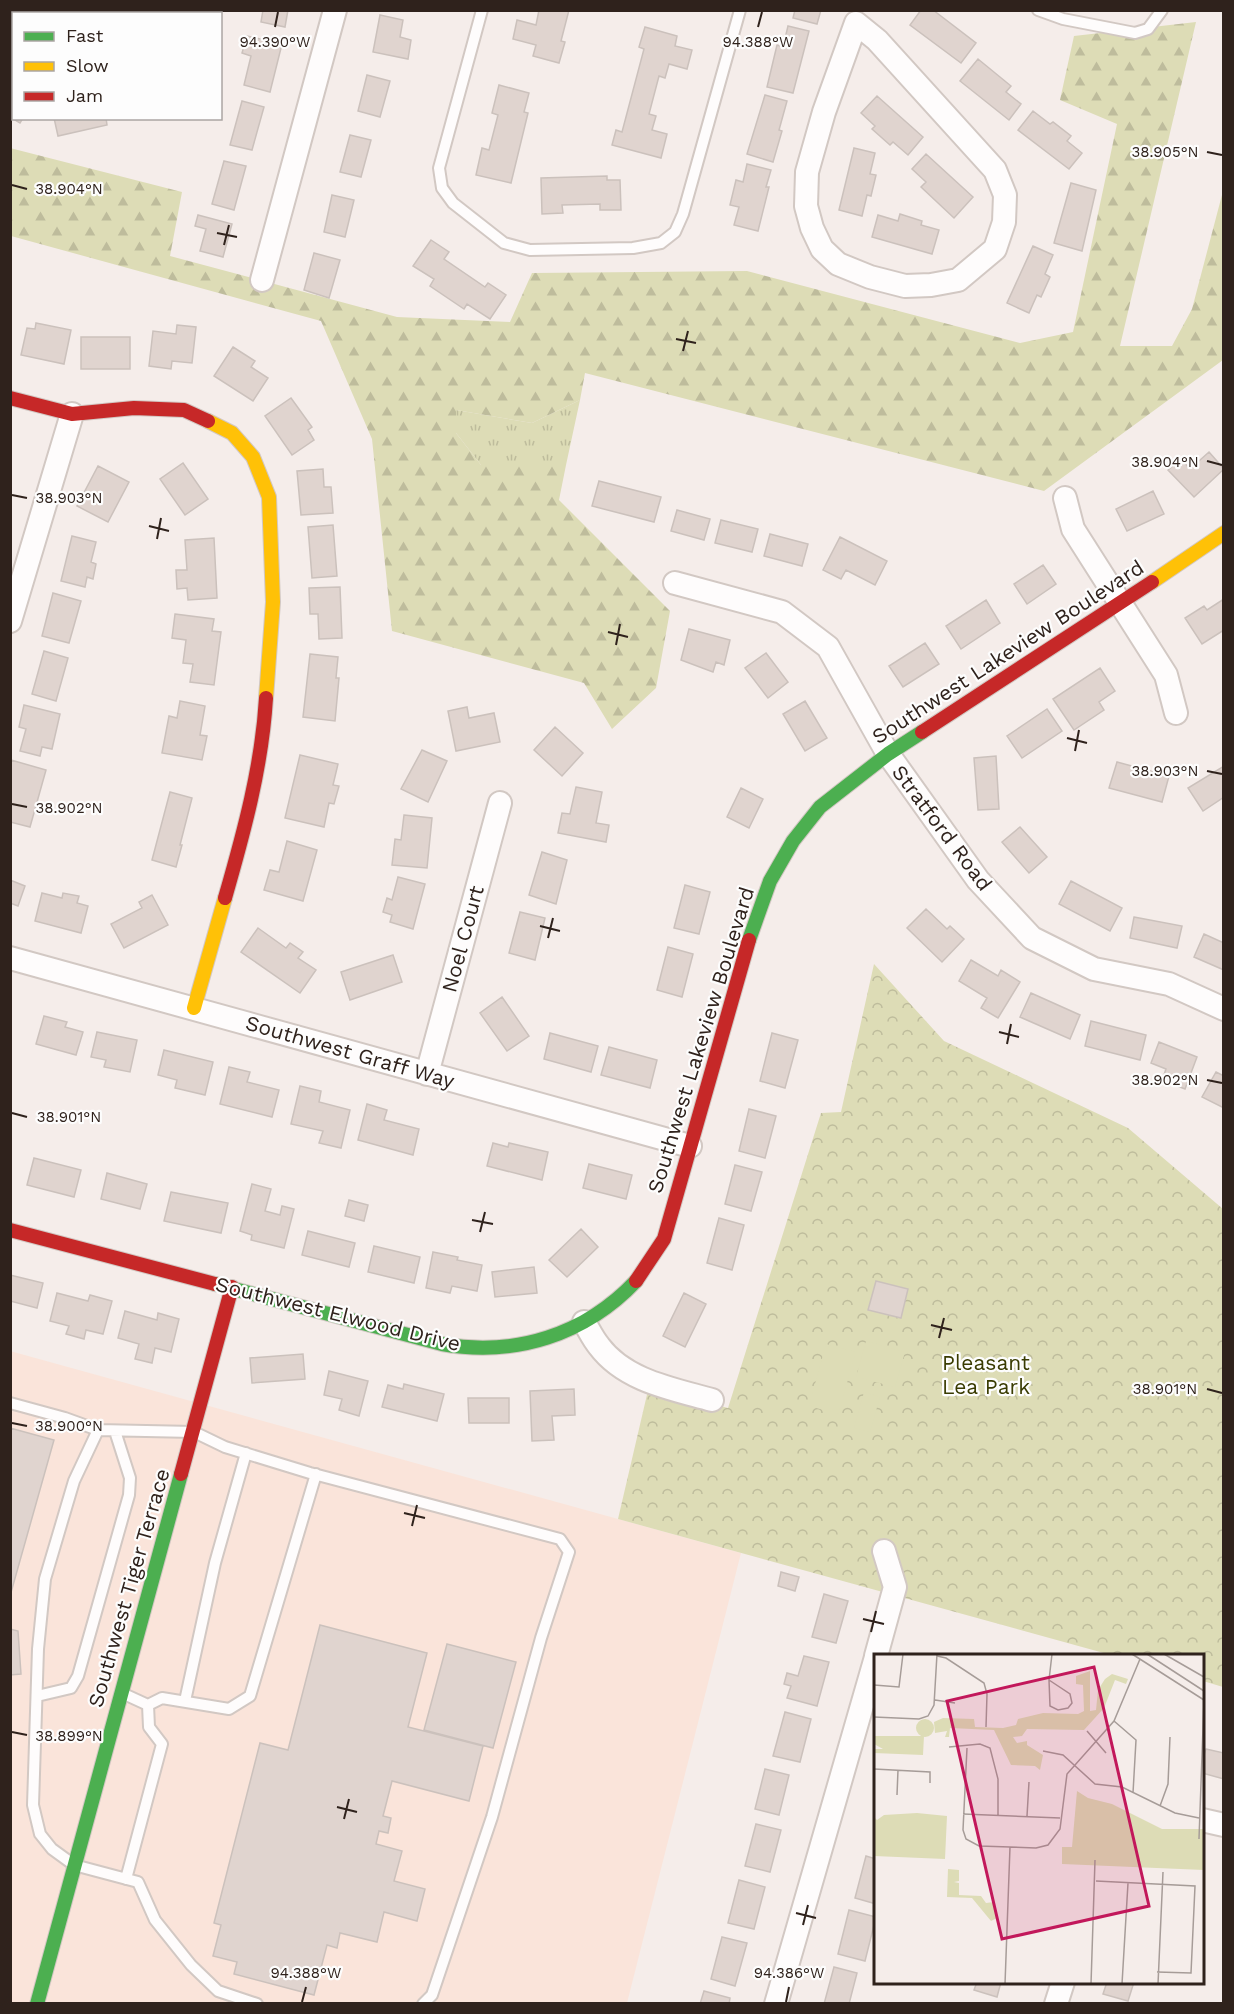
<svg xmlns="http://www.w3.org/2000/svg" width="1234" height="2014" viewBox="0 0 1234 2014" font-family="'Work Sans',sans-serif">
	<defs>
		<pattern id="grass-tufts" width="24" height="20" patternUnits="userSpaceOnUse" patternTransform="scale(1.5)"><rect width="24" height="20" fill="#dddcb6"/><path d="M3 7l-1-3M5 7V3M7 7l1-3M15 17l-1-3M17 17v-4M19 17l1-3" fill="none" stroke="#bebc9c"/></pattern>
		<pattern id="forest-firs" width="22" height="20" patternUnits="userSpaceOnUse" patternTransform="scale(1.5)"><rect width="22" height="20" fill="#dddcb6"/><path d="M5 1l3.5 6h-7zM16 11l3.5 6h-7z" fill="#bebc9c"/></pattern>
		<pattern id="park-crowns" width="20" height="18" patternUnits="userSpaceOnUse" patternTransform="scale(1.5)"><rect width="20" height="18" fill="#dddcb6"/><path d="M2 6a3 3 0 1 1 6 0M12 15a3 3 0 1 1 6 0" fill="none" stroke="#bebc9c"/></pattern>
	</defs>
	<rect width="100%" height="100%" fill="#f5edea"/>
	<path fill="#fae4da" d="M10,1351L741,1553L627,2003H11Z"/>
	<path fill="url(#grass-tufts)" d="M580,400L566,465H481L456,433V410L532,423Z"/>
	<path fill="url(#forest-firs)" d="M1196,22L1120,346H1172L1192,309L1223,191V360L1044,491L585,373L580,400L532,423L456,410V433L481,465H566L559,500L670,611L656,688L612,729L584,683L392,631L372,439L321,321L11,236L10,148L182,192L170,256L397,317L510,322L532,273L747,271L1020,343L1073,332L1117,124L1060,100L1074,36Z"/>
	<path fill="url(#park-crowns)" d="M874,964L944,1041L1128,1128L1223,1209V1687L1203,1681L1202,1656L1111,1655L618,1519L649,1386L728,1408L821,1113L841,1112Z"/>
	<path fill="#dddcb6" d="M866,1341L905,1352L895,1387L856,1377Z
		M826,1344L856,1352L838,1414L809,1406Z
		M864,1392L880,1397L870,1432L854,1428Z"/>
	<path fill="#e0d4cf" stroke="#cbc1bc" stroke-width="1.5" d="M263,10H288L285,27L261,22Z
		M539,10H569L561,41L565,42L559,63L533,56L536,45L513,39L517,20L536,25Z
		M795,10H821L817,24L793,18Z
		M921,10H933L976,43L961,63L910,25Z
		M380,15L403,20L400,37L411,40L408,59L373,52Z
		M788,26L809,31L793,93L767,87L777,45L783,47Z
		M645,27L677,36L675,46L692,50L687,69L669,64L665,78L659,76L649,114L656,116L652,130L667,134L661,158L612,145L616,130L622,132L644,49L639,47Z
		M247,36L282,44L270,92L244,85L251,56L242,53Z
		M978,59L1011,86L1006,92L1021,104L1009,120L960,81Z
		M367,75L390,81L380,117L358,111Z
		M499,85L529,93L524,112L528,113L511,183L476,175L482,148L489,150L498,115L492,113Z
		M10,90L14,92V118H23L20,123L10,117Z
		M765,95L787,101L779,130L782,131L773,162L747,154Z
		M877,96L923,137L908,155L893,142L890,145L872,129L875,126L861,113Z
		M242,101L264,107L252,150L230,145Z
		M1033,111L1050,124L1053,122L1071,136L1067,141L1082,153L1069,169L1018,130Z
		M54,118H106L107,125L58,136Z
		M350,135L371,140L361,177L340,172Z
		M854,148L875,153L870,174L876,175L871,196L867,195L862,216L839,210Z
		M926,154L973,197L954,218L921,187L926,182L912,169Z
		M224,161L246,166L234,210L212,204Z
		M747,164L771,170L766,187H769L758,231L734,225L739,207L730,205L736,180L743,182Z
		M607,176V180H620L621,210H600V204L562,205L563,213L542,214L541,178Z
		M1071,183L1096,190L1082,251L1054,243Z
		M332,195L354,200L345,237L324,232Z
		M900,214L922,221L921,225L939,230L932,254L872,237L878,215L898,221Z
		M198,215L232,224L223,257L200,251L206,229L195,226Z
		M431,240L449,252L444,259L485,287L488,283L506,295L490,319L467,304L464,309L430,286L434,279L413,266Z
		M1033,246L1053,255L1045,274L1050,277L1041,297L1037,295L1029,313L1007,303Z
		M314,253L340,260L329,298L304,290Z
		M36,323L71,330L64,364L21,355L27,328L35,329Z
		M177,325L196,327L192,363L172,361L171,369L149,366L153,331L176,334Z
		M81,337H130V369H81Z
		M233,347L255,361L251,367L268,378L253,401L214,376Z
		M291,398L312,427L308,430L314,440L292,455L265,416Z
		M1209,452L1224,469L1194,497L1168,470L1181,459L1190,469Z
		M183,463L208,499L185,515L160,479Z
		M98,466L129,482L108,522L77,506Z
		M323,469L324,487H331L333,513L301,515L297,471Z
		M599,481L661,497L654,522L592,506Z
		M1153,491L1164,514L1127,531L1116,509Z
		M677,510L710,519L704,540L671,531Z
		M721,520L758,529L752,552L715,543Z
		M333,525L337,576L312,578L308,527Z
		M770,534L808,544L802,566L764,556Z
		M72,536L96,542L91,562L96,564L93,579L87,577L85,587L61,581Z
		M840,537L887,561L875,585L846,570L841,579L823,570Z
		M214,538L217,598L188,600L187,588L177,589L176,570H187L185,540Z
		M1043,565L1056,584L1027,604L1014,584Z
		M340,587L342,638L319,639L318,614H310L309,588Z
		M53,593L81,601L69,643L42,636Z
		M1224,599V630L1202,644L1185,618L1204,606L1207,610Z
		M986,600L1000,623L961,649L946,626Z
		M175,614L214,619L212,631L221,632L214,685L190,682L193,664L183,663L186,640L172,638Z
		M689,629L730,640L724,665L716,662L713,672L681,660Z
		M925,643L939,664L903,687L889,666Z
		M44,651L68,658L56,701L32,694Z
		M766,653L788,682L768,698L745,668Z
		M310,654L338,657L336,678H339L335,721L303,717Z
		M1100,668L1115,691L1099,702L1104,710L1074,730L1053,699Z
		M180,701L205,706L200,735L207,736L202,760L162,753L169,716L177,718Z
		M805,701L827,738L805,751L783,714Z
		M24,705L60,714L52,749L42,747L40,756L20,751L26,729L19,727Z
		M467,707L469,718L494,713L500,742L456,751L448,711Z
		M1047,709L1062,731L1022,758L1007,736Z
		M555,727L583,753L562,776L534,750Z
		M422,750L447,761L428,802L401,789Z
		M300,755L338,764L333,785L339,786L334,804L329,803L324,827L285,818Z
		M996,756L999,809L978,810L974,758Z
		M11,760L46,770L30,827L10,822Z
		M1117,762L1169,776L1162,802L1109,788Z
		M1224,766V797L1203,811L1188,788Z
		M576,787L602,792L596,823L609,825L606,842L558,833L562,813L570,814Z
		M741,788L763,799L749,828L727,817Z
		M170,792L192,798L180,845H182L176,867L152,860Z
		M404,815L432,818L427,868L392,865L395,839L401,840Z
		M1020,827L1047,857L1029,873L1002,842Z
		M287,841L317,850L303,901L264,890L270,870L279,872Z
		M542,852L567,860L556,904L529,895Z
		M398,877L425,884L413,929L390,922L392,915L383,912L387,898L392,900Z
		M10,880L25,886L18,906L10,903Z
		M1071,881L1122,908L1110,931L1059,904Z
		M685,885L710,892L699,934L674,928Z
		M42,893L62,898L63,893L79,896L77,903L88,906L81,933L35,921Z
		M152,895L168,925L124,948L111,924L142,908L139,902Z
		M926,909L947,929L950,926L964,939L942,962L907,928Z
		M520,912L545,918L535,960L509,953Z
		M1134,917L1182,926L1177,948L1130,938Z
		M258,928L286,948L290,943L303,952L298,958L316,970L300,993L241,952Z
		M1204,934L1224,943V970L1194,957Z
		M668,947L693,954L682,997L657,990Z
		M393,955L402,982L350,1000L341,972Z
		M971,960L998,976L1001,970L1020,982L998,1018L981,1008L987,998L959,981Z
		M1031,993L1080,1015L1070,1039L1020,1017Z
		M502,997L529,1036L507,1051L480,1013Z
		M44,1016L67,1022L65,1027L83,1032L76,1055L36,1044Z
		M1091,1021L1146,1035L1140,1060L1085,1046Z
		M97,1032L137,1040L130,1072L104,1067L106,1060L91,1057Z
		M550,1033L598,1046L591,1072L544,1059Z
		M772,1033L798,1040L785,1088L760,1081Z
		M1159,1042L1197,1057L1185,1089L1162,1080L1166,1069L1151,1063Z
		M609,1047L657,1060L650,1088L601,1075Z
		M164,1050L213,1062L205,1095L175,1088L177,1080L158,1075Z
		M229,1067L250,1072L247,1082L279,1090L272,1117L220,1104Z
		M1216,1072L1224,1076V1108L1202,1097Z
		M300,1086L321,1091L319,1102L350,1110L341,1148L319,1143L323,1131L291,1124Z
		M367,1104L387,1110L384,1120L419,1129L413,1155L358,1140Z
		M749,1109L776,1116L765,1158L739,1151Z
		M493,1143L508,1147L509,1143L548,1152L542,1180L487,1166Z
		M34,1158L81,1170L74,1197L27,1185Z
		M589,1164L632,1175L626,1199L583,1188Z
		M735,1165L762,1172L751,1211L725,1204Z
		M107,1173L147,1184L140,1209L101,1199Z
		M252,1184L271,1189L265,1211L280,1215L282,1206L294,1209L284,1248L251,1240L252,1235L240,1231Z
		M171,1192L228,1203L221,1233L164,1221Z
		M349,1200L368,1205L364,1221L345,1216Z
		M719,1218L744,1225L732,1270L707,1263Z
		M581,1229L598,1247L567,1277L549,1260Z
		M308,1231L355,1243L349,1267L302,1255Z
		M374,1246L420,1257L414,1283L368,1272Z
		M433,1252L458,1257L457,1260L482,1265L477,1291L452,1286L450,1293L426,1288Z
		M534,1267L537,1293L495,1297L492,1272Z
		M10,1275L43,1283L37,1308L10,1301Z
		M876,1281L908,1289L901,1318L868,1310Z
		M57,1293L88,1301L90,1295L112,1301L103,1334L86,1330L84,1339L66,1334L69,1326L50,1321Z
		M684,1293L706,1304L685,1347L663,1336Z
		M125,1311L157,1320L158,1313L179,1319L171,1352L155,1348L152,1363L135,1359L139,1344L118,1338Z
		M303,1354L305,1379L252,1383L250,1358Z
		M329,1371L368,1381L359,1416L339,1410L342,1399L324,1395Z
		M404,1384L444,1394L437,1421L382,1407L388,1385L403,1389Z
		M574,1389L575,1415L552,1416L554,1440L532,1441L530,1391Z
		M468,1398H509V1423H469Z
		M10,1428L54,1440L10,1596Z
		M781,1572L799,1577L795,1591L778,1586Z
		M824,1594L848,1601L836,1643L812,1637Z
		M320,1625L427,1653L408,1727L483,1746L469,1801L392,1781L383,1816L391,1818L388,1833L379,1831L376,1844L402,1851L394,1881L425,1889L417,1921L384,1912L377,1942L340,1933L337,1948L327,1945L314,1995L234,1974L237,1962L213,1956L221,1925L214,1923L260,1743L288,1750Z
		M10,1629L18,1631L21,1674L10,1675Z
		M447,1644L516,1662L493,1748L424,1730Z
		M804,1656L829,1662L817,1706L787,1698L791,1686L784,1684L787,1673L798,1676Z
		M785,1712L811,1719L800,1762L773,1756Z
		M1206,1749L1224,1753V1779L1202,1773V1760Z
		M765,1769L789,1775L779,1815L755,1809Z
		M756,1824L781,1830L770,1872L745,1866Z
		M866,1856L876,1859V1904L855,1898Z
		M739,1880L765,1887L754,1929L728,1923Z
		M849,1910L876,1917L865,1961L838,1954Z
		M722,1937L747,1943L735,1986L711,1979Z
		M834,1967L857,1973L849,2004H824Z
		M977,1982H1001L997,1997L974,1990Z
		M1107,1982H1134L1128,2001L1103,1994Z
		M704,1991L730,1998L729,2004H700Z"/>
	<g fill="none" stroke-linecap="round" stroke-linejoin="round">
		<g stroke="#d2c8c3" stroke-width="14">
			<path id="lane" d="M482,10L439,168L442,188L453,203L504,243L530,250L633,248L661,243L675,232L683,214L740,10
				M1038,10L1063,19L1135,33L1148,29L1162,10
				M10,1403L65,1418L98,1430
				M124,1694L148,1705L162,1698L229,1709L250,1696L316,1474
				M37,1696L71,1688L78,1676L129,1495L130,1478L115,1431
				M185,1701L215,1563L246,1453
				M126,1879L162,1744L149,1727L148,1705
				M257,2004L218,1991L191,1965L155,1920L138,1882L74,1865L52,1849L40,1834L33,1805L38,1649L45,1579L74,1481L98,1430L194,1432L225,1447L310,1473L560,1539L569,1552L541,1638L492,1817L432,1995L423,2004"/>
		</g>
		<g stroke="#d2c8c3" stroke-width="26">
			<path id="street" d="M37,10L41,14
				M856,23L877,40L995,170L1005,195L1004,222L995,249L958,280L931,285L905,286L870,277L838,264L822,249L812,228L806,206L807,172L824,112Z
				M262,280L335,10
				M1065,498L1073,529L1166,675L1176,713
				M675,583L782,612L828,647L888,754L978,880L1032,938L1094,969L1169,984L1224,1009
				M10,621L72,414
				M10,958L690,1146
				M427,1074L500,803
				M584,1322C589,1330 593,1339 599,1346C625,1381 673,1389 712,1400
				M876,1656L895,1587L884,1551
				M1202,1820L1224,1825
				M776,2004L876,1657
				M1056,2004L1063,1982"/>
		</g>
		<g stroke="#d2c8c3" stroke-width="16">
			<path id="fast" d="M749,940L770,881L793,841L820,807L888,754L922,732
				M215,1284L442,1344C515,1357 585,1335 636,1281
				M37,2004L181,1474"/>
		</g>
		<g stroke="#d2c8c3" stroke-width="16">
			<path id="slow" d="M208,421L232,433L253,457L269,497L273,602L266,698
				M1152,582L1224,533
				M194,1008L225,898"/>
		</g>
		<g stroke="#d2c8c3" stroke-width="16">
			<path id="jam" d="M10,398L72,414L134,408L184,410L208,421
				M922,732L1152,582
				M225,898C244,832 262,766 266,698
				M10,1230L215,1284
				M636,1281L664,1239L749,940
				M181,1474L232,1287"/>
		</g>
		<use href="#lane" stroke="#fefcfc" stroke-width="10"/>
		<use href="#street" stroke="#fefcfc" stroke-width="22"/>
		<use href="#fast" stroke="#4caf50" stroke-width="14"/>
		<use href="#slow" stroke="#ffc107" stroke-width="14"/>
		<use href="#jam" stroke="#c62828" stroke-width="14"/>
	</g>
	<path fill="none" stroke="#2f221c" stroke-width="2" d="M275,27L278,12M758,27L762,12M1207,152L1222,155M12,185L27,189M217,233L237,237M224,245L229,225M676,339L696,343M683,351L688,331M1207,461L1222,465M12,495L27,498M149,526L169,531M157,539L161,518M608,632L628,637M616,645L620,624M1067,738L1087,743M1075,751L1079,730M1207,771L1222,774M12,804L27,807M540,926L560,931M548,938L553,918M999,1032L1019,1037M1007,1044L1011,1024M1207,1080L1222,1083M12,1113L27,1117M472,1220L493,1224M480,1232L485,1212M931,1325L952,1330M939,1338L944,1318M1207,1389L1222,1393M12,1423L27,1426M404,1513L425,1518M412,1526L417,1505M863,1619L884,1624M871,1632L876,1611M12,1732L27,1735M337,1807L357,1812M344,1819L349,1799M796,1913L816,1918M803,1925L808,1905M302,2002L306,1987M786,2002L789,1987"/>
	<g text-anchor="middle" stroke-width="4.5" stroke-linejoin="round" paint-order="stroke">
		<g font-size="21" fill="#2f221c" stroke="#fdfdfd">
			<text transform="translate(1008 652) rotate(-33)" y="7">Southwest Lakeview Boulevard</text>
			<text transform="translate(942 828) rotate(53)" y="7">Stratford Road</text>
			<text transform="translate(463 939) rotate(-75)" y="7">Noel Court</text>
			<text transform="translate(701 1040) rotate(-73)" y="7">Southwest Lakeview Boulevard</text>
			<text transform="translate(350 1052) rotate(16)" y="7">Southwest Graff Way</text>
			<text transform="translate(338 1314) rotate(14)" y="7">Southwest Elwood Drive</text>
			<text transform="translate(129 1588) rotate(-74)" y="7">Southwest Tiger Terrace</text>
		</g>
		<g font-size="21" fill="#393b01" stroke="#fdfdfd">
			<text x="986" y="1370">Pleasant<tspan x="986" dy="24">Lea Park</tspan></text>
		</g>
	</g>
	<g transform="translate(874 1654)">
		<rect width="330" height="330" fill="#f5edea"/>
		<path d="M216,17V57L222,56L224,36L231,25L238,20L254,25L252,30L241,26L230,54L210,76L153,75L148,82L139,83L143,89L153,87V91L169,101L166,116L161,112L137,111L120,76L76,74L75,83H71L73,77L61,79L60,68L69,64L100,65L101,73L129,74L142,71L144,65L169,59L204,60L210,57L209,31L202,30V22ZM0,82H50L49,101L0,99V95H9L0,90ZM43,159L73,162L71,205L0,202V163L3,166L10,161Z" fill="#dddcb6"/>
		<path d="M42 74a9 9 0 1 1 18 0a9 9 0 1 1-18 0ZM203,137L214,144L238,150L288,175H330V216L188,210V193H198ZM74,215L85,216V227L80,228L85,229V241L107,242L112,249L120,248L123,264L117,267L98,244L73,243Z" fill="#dddcb6"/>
		<path fill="none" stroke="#a69c98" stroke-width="1.5" d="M258,0L330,46M273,0L330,37M290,0L330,23M63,2L72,4L110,29L113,40L112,73M175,26L196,40L198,49L194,54L184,56L176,52ZM175,26L178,0M0,31L25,33L29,0M61,46L81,49M0,63L45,65L54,62L60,51L63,0M240,67L262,86L259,139M213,77L232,99M75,93L106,90L116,94L124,125V161M93,94L89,176L92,185L105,192L162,194L174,191L186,175L193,120L240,67L266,5M169,97L189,101L221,130L248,133L301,159L325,164M0,115L56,118V129M23,141L24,116M286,152L294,130L296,83M89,160L186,164M153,162L155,128M325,185L330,46M222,227L321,232L317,319L283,318M131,330L136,193M217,330L221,206M248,330L254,229M284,330L289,218"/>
		<path fill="#c2185b" fill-opacity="0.15" stroke="#c2185b" stroke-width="3" d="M220,13L275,252L128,285L73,47Z"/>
		<rect width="330" height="330" fill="none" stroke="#2f221c" stroke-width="3"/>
	</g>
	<g font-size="15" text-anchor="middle" fill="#2f221c" stroke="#fdfdfd" stroke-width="4.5" stroke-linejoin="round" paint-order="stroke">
		<text x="275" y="47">94.390°W</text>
		<text x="758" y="47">94.388°W</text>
		<text x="1165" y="157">38.905°N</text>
		<text x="69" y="194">38.904°N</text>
		<text x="1165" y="467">38.904°N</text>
		<text x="69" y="503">38.903°N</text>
		<text x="1165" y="776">38.903°N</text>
		<text x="69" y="813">38.902°N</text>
		<text x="1165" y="1085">38.902°N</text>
		<text x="69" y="1122">38.901°N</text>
		<text x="1165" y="1394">38.901°N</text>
		<text x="69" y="1431">38.900°N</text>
		<text x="69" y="1741">38.899°N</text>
		<text x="306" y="1978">94.388°W</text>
		<text x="789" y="1978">94.386°W</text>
	</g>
	<rect width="1234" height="2014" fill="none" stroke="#2f221c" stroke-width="24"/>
	<rect x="12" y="12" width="210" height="108" fill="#fdfdfd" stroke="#aba5a3" stroke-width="1.5"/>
	<rect x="24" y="32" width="30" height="9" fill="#4caf50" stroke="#aba5a3" stroke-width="1.5"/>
	<text x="66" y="42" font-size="18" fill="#2f221c">Fast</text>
	<rect x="24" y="62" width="30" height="9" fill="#ffc107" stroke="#aba5a3" stroke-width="1.5"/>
	<text x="66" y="72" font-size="18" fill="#2f221c">Slow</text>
	<rect x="24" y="92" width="30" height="9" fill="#c62828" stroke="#aba5a3" stroke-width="1.5"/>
	<text x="66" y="102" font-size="18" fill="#2f221c">Jam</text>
</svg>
